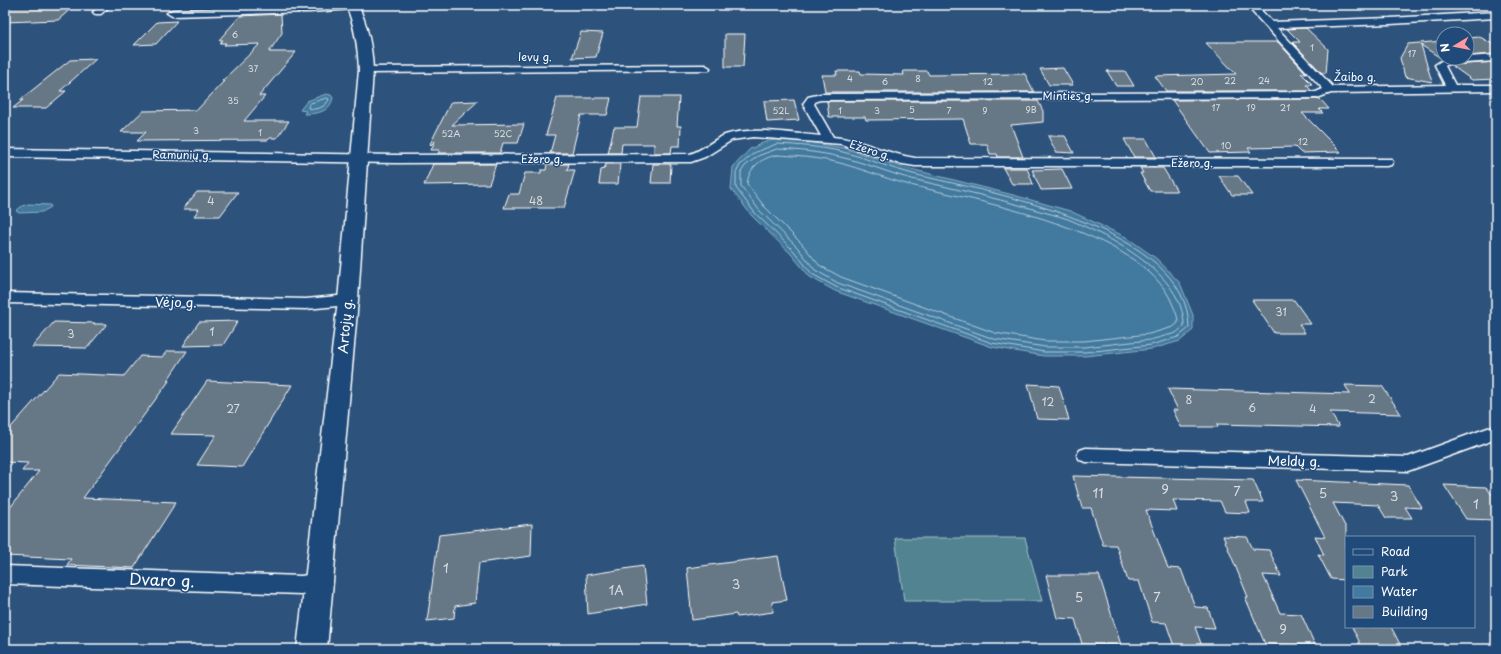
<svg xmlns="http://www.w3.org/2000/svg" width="1501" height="654" viewBox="0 0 1501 654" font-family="'Playpen Sans',sans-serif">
	<rect width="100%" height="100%" fill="#2d537c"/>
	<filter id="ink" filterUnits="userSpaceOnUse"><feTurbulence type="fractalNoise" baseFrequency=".025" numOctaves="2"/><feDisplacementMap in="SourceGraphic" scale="8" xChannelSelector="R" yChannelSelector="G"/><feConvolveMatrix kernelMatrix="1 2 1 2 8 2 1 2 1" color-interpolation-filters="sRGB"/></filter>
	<g filter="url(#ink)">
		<path fill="#518490" stroke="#a8c2c8" d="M895,538H1025L1042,601H904Z"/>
		<path fill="#437a9f" stroke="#8eafc5" d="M326,94L331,95L333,98C330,112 317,114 304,114L306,111L300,110L307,101Z
			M776,140L801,141L844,148L895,165L1017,196L1070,211L1126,237L1157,259L1180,283L1193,315V330L1180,341L1152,349L1085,356H1044L992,347L835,291L810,277L791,254L752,216L731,189L733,167L750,149L767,141Z
			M28,204L50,205L51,207L42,212L19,213L16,211L22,206Z"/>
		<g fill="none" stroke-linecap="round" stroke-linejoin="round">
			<path stroke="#b4cad9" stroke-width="1" d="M327,98L329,99C326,107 316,111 308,108L309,104Z
				M777,144C799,145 822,147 843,152C867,158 889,168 913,174C988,192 1189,227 1189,328L1178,337L1151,345L1085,352H1044L992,343L836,287L812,274L794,251L755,213L736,188V173L740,165L754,153Z
				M777,149C798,150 819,152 840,157C864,162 888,173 912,179C952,188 991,197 1030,208C1042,212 1056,215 1068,219C1110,237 1184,273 1184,326L1176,333L1150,340L1084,347H1045L994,339L838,283L815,270L798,248L759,210L741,186V172L745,166L758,156Z
				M777,155C798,156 819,158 840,163C862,169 884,178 906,184C977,201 1142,230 1172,303C1175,310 1178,316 1178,323L1173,327L1149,334L1084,341H1045L995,333L841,277L819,265L802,244L764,206L747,184C749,167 761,158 777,155Z"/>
		</g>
		<path fill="#667786" stroke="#fff" d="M10,5H75L58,20L5,22V9Z
			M281,14L282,33L269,52H296L259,96H265L244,121H289L277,138H270L268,140L137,141L146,132H121L143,111L197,110L224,81H222L260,44L224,45L226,43H220L223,40H219L240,16Z
			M177,21L156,44L134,45L157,22Z
			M1306,28L1328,49L1326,73H1322L1292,42H1300L1287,29Z
			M581,32L603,33L596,57L572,58Z
			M725,34H745L743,67H725Z
			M1480,37L1496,46V54L1467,56V38Z
			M1443,41V58L1442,59L1421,45L1432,82L1405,77L1400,58L1408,44Z
			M1216,42H1278L1306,73H1301L1313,85H1306L1312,91H1166L1155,76L1236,74L1206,43H1217Z
			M96,59L60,91H66L46,108H13L23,100H20L70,60Z
			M1496,62V79L1472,80L1451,65Z
			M1063,68L1073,85H1049L1040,69Z
			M836,71H860L861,74L904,75L903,71H927L929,75L1025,74L1034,92H825L822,75H837Z
			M1107,71H1125L1134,86H1116Z
			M641,97H679L677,126H681L680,146H672L671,153H654V144H622L621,153H608L614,127H637Z
			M557,98H611L607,115H581L572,153H550L555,135H546Z
			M1320,99L1329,109H1319L1323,113H1302L1341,152L1301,153L1295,147L1248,148L1251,152L1210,153L1172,100Z
			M794,100L799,120L767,122L764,101Z
			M478,101L452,125L524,124L518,143H503L500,153H438L440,150H431L435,141L431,145L430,144L451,102Z
			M827,101H1038L1043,111V122L1011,125L1023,157H998L997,154H990L987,144H971L963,119L866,120L865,117H829Z
			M1048,136H1065L1074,153L1056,152Z
			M1124,139H1146L1156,157H1134Z
			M433,164H496L489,184L424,185Z
			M547,164H569L567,170H575L564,208H504L509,194H519L525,173H541V170H546Z
			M606,164H620L618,184H599L601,170L604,169Z
			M653,164H671L670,183H651Z
			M1003,168H1027L1033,184H1012Z
			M1140,168H1163L1177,191H1150L1140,173H1143Z
			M1062,169L1072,189L1041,190L1032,170Z
			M1219,176H1238L1252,195H1232Z
			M197,192H238L220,216H194L199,209H183Z
			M1252,300H1294L1311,324H1299L1305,333H1274Z
			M238,321L223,345L183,346L199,322Z
			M54,322L95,323L94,324H107L87,348L32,347Z
			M167,351H187L167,381H169L83,498L176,502L134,568L67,565L71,559L5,556V514L39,471H22L28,463L5,462V434L59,373L124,376L140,356L162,357Z
			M207,381L292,385L242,467L197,465L216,435L171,434Z
			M1028,384L1059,386L1069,420L1037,419Z
			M1345,385L1382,386L1401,414L1330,412L1339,427L1217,424L1218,427H1181L1173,410H1178L1168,389L1350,394Z
			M1073,476L1253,480L1263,502H1246L1250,513L1225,512L1220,501L1173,500L1177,511L1146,510L1168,568L1181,569L1195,607L1208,608L1215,628L1195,627L1203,649H1175L1166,623L1152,622L1139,581H1128L1116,545H1103L1091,508H1082Z
			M1296,480L1408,485L1422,508L1405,507L1412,518H1386L1378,505L1333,503L1346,528V580L1331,579L1318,554L1324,555L1315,536L1325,537Z
			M1444,485L1486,487L1496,500V520L1466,519Z
			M532,524L531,556L479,563L475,603L455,606L454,618L427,621L439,535Z
			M1223,536L1247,537L1253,549L1269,550L1281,576L1263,575L1280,613L1301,614L1315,645L1265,644L1245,597H1248Z
			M778,556L787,600L772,602L773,612L737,617L736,614L692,620L687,568Z
			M643,566L647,604L588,614L586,575Z
			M1046,575H1099L1121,645L1082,644L1075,619L1057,618Z
			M1352,627H1391L1402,648L1359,646V641Z"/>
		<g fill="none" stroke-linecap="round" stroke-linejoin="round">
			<g stroke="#fff" stroke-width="3">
				<path id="minor" d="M101,5H111L101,14H95L93,12Z
					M328,5L358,6L353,9L310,12L172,16L167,13L172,10Z
					M1246,5H1256L1272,22L1390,18L1496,12V18L1390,24L1277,28L1333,87L1445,85L1435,65L1446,58H1467V57L1496,55V61L1448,64L1445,66L1455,85H1496V91L1331,93L1317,98L821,100L816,101L814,104L833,137C861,139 887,154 915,158L1391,159L1393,162L1391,165L1387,166H915L897,163L841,144L753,137L732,140L705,157L691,162L396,163L5,157V149L396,155L690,154C703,150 713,140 725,135C751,126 793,134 821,136L803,104L808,97L821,94L1316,92L1323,89Z
					M705,65L710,68L709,70L366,73L361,70L366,67Z
					M5,293L306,299L348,295L353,297L355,300L353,303L348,305L306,309L5,303Z
					M1496,425V439L1408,471L1086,462L1080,460L1077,455L1080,450L1086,448L1408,457Z
					M5,566L301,576L320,573L327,576L330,582L327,588L301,594L5,584Z"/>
			</g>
			<g stroke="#fff" stroke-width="3">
				<path id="secondary" d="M346,5H358C368,26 372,47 373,70L358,300L327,649H297L338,300L359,70C358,47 355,26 346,5Z"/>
			</g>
			<use href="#minor" fill="#1f4a7a" fill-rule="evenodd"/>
			<use href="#secondary" fill="#1f4a7a" fill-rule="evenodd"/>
		</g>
	</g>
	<g text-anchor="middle" stroke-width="3" stroke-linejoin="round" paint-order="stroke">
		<g font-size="9" fill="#d9dde1">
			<text x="235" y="38">6</text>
			<text x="1312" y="51">1</text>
			<text x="1412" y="57">17</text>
			<text x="253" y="72">37</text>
			<text x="850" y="82">4</text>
			<text x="918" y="82">8</text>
			<text x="1230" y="84">22</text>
			<text x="1264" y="84">24</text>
			<text x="885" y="85">6</text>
			<text x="988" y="85">12</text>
			<text x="1197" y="85">20</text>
			<text x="233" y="104">35</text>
			<text x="1216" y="111">17</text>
			<text x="1251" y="111">19</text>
			<text x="1285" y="111">21</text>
			<text x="912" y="113">5</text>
			<text x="1031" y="113">9B</text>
			<text x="781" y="114">52L</text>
			<text x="840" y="114">1</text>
			<text x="877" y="114">3</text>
			<text x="949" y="114">7</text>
			<text x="985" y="114">9</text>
			<text x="196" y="134">3</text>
			<text x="260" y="136">1</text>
			<text x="451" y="137">52A</text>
			<text x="503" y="137">52C</text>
			<text x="1303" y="145">12</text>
			<text x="1226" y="149">10</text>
		</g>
		<g font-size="11" fill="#fff" stroke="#1f4a7a">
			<text x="535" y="61">Ievų g.</text>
			<text transform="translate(1355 77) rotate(1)" y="4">Žaibo g.</text>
			<text x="1068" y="100">Minties g.</text>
			<text transform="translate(870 150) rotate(18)" y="4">Ežero g.</text>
			<text transform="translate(182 155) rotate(1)" y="4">Ramunių g.</text>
			<text x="542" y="163">Ežero g.</text>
			<text x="1192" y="167">Ežero g.</text>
		</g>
		<g font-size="11" fill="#d9dde1">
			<text x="211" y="205">4</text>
			<text x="536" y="205">48</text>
			<text x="1281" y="316">31</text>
			<text x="212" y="336">1</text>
			<text x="71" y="338">3</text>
			<text x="1372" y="403">2</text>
			<text x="1189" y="404">8</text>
			<text x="1048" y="406">12</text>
			<text x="1252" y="412">6</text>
			<text x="233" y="413">27</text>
			<text x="1313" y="413">4</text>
		</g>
		<g font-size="13" fill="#fff" stroke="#1f4a7a">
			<text transform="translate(176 302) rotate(1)" y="5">Vėjo g.</text>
			<text transform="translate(345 326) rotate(-85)" y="5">Artojų g.</text>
			<text transform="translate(1294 461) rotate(1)" y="5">Meldų g.</text>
		</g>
		<g font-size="13" fill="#d9dde1">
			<text x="1165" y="494">9</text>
			<text x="1237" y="496">7</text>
			<text x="1098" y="498">11</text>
			<text x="1323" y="498">5</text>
			<text x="1394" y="501">3</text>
			<text x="1476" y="509">1</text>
			<text x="446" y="573">1</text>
			<text x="736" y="589">3</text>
			<text x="616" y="595">1A</text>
			<text x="1079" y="602">5</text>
			<text x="1157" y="602">7</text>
			<text x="1283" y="634">9</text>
		</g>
		<g font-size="16" fill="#fff" stroke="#1f4a7a">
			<text transform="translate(162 580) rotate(2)" y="6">Dvaro g.</text>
		</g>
	</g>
	<rect width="1501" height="654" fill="none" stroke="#1f4a7a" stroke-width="20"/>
	<rect x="10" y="10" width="1481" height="634" fill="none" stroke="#fff" stroke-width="1.5" filter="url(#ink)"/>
	<rect x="1345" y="536" width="130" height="92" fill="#1f4a7a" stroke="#7992af"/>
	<rect x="1353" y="549" width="20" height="6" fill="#1f4a7a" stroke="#7992af"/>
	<text x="1381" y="556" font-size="12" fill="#ffffff">Road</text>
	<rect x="1353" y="566" width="20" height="12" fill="#518490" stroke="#7992af"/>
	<text x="1381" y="576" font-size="12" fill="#ffffff">Park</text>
	<rect x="1353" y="586" width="20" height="12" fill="#437a9f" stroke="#7992af"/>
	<text x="1381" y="596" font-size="12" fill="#ffffff">Water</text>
	<rect x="1353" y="606" width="20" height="12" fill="#667786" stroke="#7992af"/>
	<text x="1381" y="616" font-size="12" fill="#ffffff">Building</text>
	<g transform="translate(1455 46) rotate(260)"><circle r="19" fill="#1f4a7a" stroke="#7992af"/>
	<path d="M0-3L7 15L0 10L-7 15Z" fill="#ff9aa2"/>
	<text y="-6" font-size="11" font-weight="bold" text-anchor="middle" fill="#ffffff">N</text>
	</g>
</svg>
